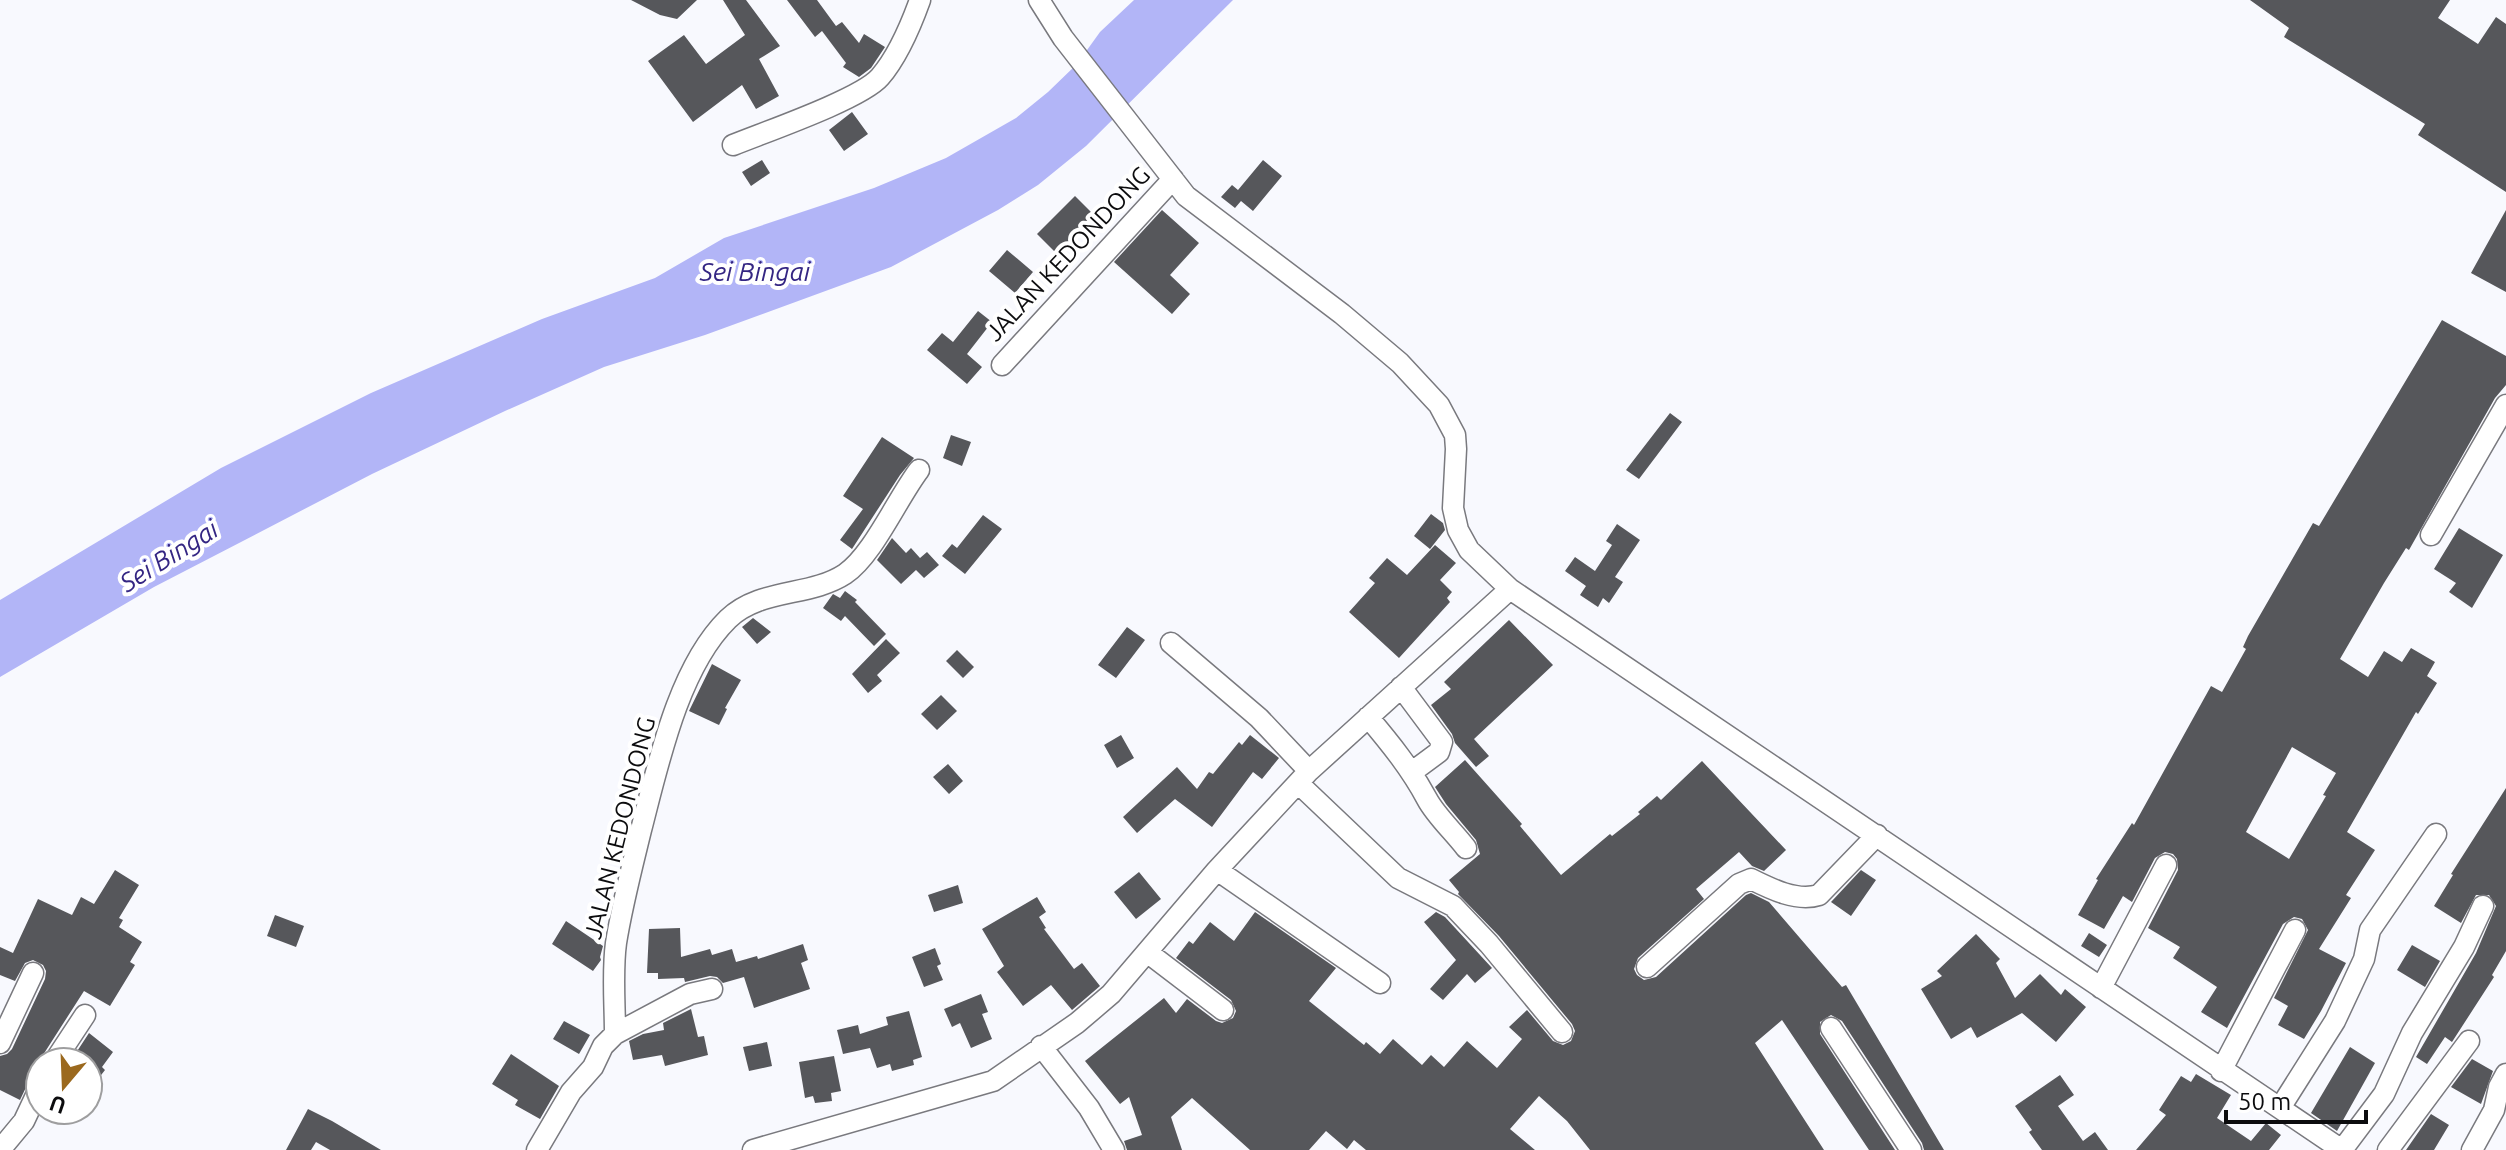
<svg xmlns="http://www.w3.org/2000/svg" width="2506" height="1150" viewBox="0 0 2506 1150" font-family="Ubuntu,sans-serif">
	<rect width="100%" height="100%" fill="#f8f9fe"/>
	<path fill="#b2b5f7" d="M1134,0H1233L1086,146L1038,185L998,210L891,267L705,335L604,367L505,411L372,474L154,587L0,677V600L221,468L371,393L542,319L655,278L724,238L874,188L946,158L1016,118L1048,92L1077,64L1100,32Z"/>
	<path fill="#56575b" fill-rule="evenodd" d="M631,0H697L677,19L660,15Z
		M723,0H746L780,46L759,59L779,96L756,109L742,85L693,122L648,61L684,35L706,64L745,35Z
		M787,0H817L836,26L842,22L859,43L864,34L885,47L871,68L859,77L843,67L846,63L822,31L815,37Z
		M2250,0H2450L2438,18L2478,44L2496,17L2506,24V192L2418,135L2425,124L2284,37L2289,28Z
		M852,112L868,134L844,151L829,130Z
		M762,160L770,173L751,186L742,172Z
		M1263,160L1282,176L1253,211L1241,201L1235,208L1221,197L1232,185L1238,190Z
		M1075,196L1096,217L1058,255L1037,234Z
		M1162,210L1199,243L1170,275L1190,294L1172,314L1114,262Z
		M2506,210V292L2471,273Z
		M1007,250L1033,272L1015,293L989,271Z
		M978,311L992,322L967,354L982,367L967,384L927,350L942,333L953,342Z
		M2442,320L2506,356V385L2495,398L2409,550L2406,548L2384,583L2340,659L2368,677L2384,651L2402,662L2411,648L2435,662L2427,676L2437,683L2418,714L2416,712L2347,832L2375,850L2346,895L2351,898L2319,949L2346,963L2321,1011L2304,1039L2278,1025L2288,1006L2274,998L2308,930L2302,919L2294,917L2283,924L2227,1028L2201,1012L2217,987L2173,958L2180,947L2148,928L2178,870L2177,859L2173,854L2165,852L2155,858L2132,902L2123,896L2104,929L2078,915L2098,880L2096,879L2132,823L2134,825L2211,686L2222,692L2246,649L2243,647L2248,636L2313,523L2319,526ZM2292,747L2336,773L2323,795L2326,796L2289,859L2246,832Z
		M1670,413L1682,422L1639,479L1626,470Z
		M951,435L971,442L962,466L943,458Z
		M882,437L914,458L900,475L852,549L840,540L863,509L843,496Z
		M1431,514L1443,523L1445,530L1430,549L1414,536Z
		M983,515L1002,529L965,574L942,556L952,544L957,548Z
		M1617,524L1640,540L1615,577L1623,582L1609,603L1603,598L1598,607L1580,595L1586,586L1565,571L1575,557L1595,571L1612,545L1606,541Z
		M2459,528L2503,555L2472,608L2449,592L2456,583L2434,569Z
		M892,538L906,553L911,548L920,558L927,552L939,565L924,578L916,570L901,584L877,560Z
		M1435,545L1456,563L1440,580L1452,592L1447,598L1450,602L1399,658L1349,612L1375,583L1369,578L1387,558L1407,575Z
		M845,591L857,600L855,602L886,634L874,646L845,616L841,621L823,608L833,594L840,598Z
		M753,618L771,632L757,644L742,627Z
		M1509,620L1553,665L1474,739L1489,756L1476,767L1455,743L1452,734L1431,705L1451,689L1444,682Z
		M1127,627L1145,640L1116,678L1098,665Z
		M886,639L900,653L877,675L882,681L868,693L852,674Z
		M957,650L974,667L963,678L946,661Z
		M712,664L741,680L725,708L727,709L719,725L689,711Z
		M941,695L957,711L937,730L921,714Z
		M1121,735L1134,758L1117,768L1104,745Z
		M1250,735L1279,758L1262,779L1253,772L1212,827L1175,799L1137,833L1123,817L1177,767L1197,789L1209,772L1213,774L1239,742L1242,745Z
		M1465,760L1522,824L1520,826L1561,875L1610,834L1612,836L1640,814L1638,812L1657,796L1661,800L1702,761L1786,850L1764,871L1752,866L1739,852L1696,889L1704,899L1638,958L1634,969L1637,975L1644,980L1656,977L1746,895L1751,893L1769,902L1842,987L1846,985L1944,1150H1924L1922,1143L1842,1021L1831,1015L1820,1022V1034L1895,1150H1869L1782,1020L1755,1043L1824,1150H1590L1567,1121L1539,1096L1510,1129L1535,1150H1366L1354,1140L1347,1149L1326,1131L1309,1150H1250L1192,1098L1171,1117L1182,1150H1127L1124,1141L1142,1135L1129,1097L1120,1104L1085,1061L1164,998L1176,1013L1187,999L1216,1021L1222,1023L1233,1018L1236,1011L1231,1000L1176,958L1189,941L1193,944L1210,922L1234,941L1255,912L1336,968L1309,1001L1364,1045L1366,1042L1380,1054L1393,1039L1422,1065L1431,1055L1444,1067L1467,1041L1497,1068L1522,1039L1509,1027L1527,1010L1553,1041L1563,1045L1571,1041L1575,1031L1572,1024L1499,936L1458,894L1459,892L1449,880L1480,854L1476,840L1446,804L1435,787Z
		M948,764L963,781L949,794L933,777Z
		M2506,788V951L2492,975L2494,977L2452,1042L2445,1037L2427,1064L2416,1057L2476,953L2496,906L2489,895H2476L2461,923L2434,906L2453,875L2451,874Z
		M115,870L139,885L119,918L123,920L119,927L142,942L130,962L135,965L110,1006L84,991L43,1055L37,1075L29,1081L20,1100L0,1090V1056L7,1054L12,1049L45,979L46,971L43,965L33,960L25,963L15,981L0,975V947L13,953L38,899L72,915L81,897L94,904Z
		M1861,870L1876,880L1851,916L1831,902Z
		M1139,872L1161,899L1136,919L1114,892Z
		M958,885L963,903L934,912L928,895Z
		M1037,897L1046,912L1039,917L1046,928L1044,929L1074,969L1082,963L1100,986L1072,1010L1051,985L1023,1006L997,972L1004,966L982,929Z
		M1436,912L1445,917L1492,968L1475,983L1467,974L1443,1000L1430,989L1456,960L1424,922Z
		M275,915L304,926L296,947L267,936Z
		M566,921L603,946L600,957L601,960L593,971L552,944Z
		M680,928L681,957L710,949L712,955L732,949L736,962L757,956L758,959L803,944L808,960L801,963L810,989L754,1008L744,977L723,983L717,977L710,976L685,982L684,978L658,979V973H647L649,929Z
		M2089,933L2107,945L2099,957L2081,946Z
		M1976,934L2000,959L1996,963L2015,998L2040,974L2061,995L2065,989L2086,1007L2056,1042L2022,1013L1977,1038L1971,1027L1951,1039L1921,989L1942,976L1937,971Z
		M2412,945L2440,961L2425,987L2397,970Z
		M935,948L941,964L937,966L943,980L924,987L912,957Z
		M981,994L988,1012L982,1014L992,1039L971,1048L960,1023L952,1027L944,1009Z
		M691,1009L698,1037L704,1036L708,1055L665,1066L662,1055L633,1060L629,1041L643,1034L664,1030L663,1023Z
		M909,1011L922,1057L913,1060L914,1065L892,1071L890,1064L877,1068L870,1048L843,1054L837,1030L858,1025L860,1034L888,1025L886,1017Z
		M564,1021L590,1035L579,1054L553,1039Z
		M89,1033L113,1052L102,1067L105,1070L88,1092V1062H70Z
		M767,1042L772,1066L749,1071L743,1047Z
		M2350,1047L2375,1063L2337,1131L2311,1113Z
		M511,1054L559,1086L540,1119L515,1105L518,1100L492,1084Z
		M834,1056L841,1091L831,1093L832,1101L815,1103L813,1096L805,1098L799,1062Z
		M2472,1059L2493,1071L2481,1104L2451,1087Z
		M2196,1074L2231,1095L2217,1118L2251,1141L2266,1123L2281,1135L2269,1150H2136L2166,1115L2159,1110L2181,1076L2191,1082Z
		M2060,1075L2074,1095L2058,1106L2083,1141L2095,1132L2108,1150H2042L2029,1132L2032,1130L2015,1106Z
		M308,1109L332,1121L381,1150H330L316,1142L311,1150H286Z
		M2431,1114L2449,1125L2434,1150H2406Z"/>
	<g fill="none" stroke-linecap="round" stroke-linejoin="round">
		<g stroke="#79797e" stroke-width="23">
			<path id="minor" d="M1039,0L1063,38L1186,196L1342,314L1400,363L1439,405L1455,435L1456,449L1453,508L1458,530L1469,550L1510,589L2342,1150
				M733,145C765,132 861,99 880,77C898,56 911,25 920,0
				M1002,365L1173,179
				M2431,535L2506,405
				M1171,643L1259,718L1309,771
				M1401,687L1442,742L1439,752L1412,772
				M1368,717C1390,743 1411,769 1427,799C1436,816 1454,832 1466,848
				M1298,783L1398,878L1453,906L1489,944L1562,1032
				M1217,870L1380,983
				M1147,952L1223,1010
				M1647,967L1739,884L1751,879C1771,889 1797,902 1819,895L1877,835
				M2101,988L2166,865
				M1831,1028L1911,1150
				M615,1034L690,994L712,989
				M0,1043L33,973
				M1041,1046L1089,1108L1114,1150
				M54,1062L85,1015
				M2221,1071L2295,930
				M2280,1108L2335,1021L2364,959L2370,930L2436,834
				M0,1150L24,1121L40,1087
				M537,1150L571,1092L593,1067L603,1046L615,1034C615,1004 612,972 616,943C622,905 632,867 641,830C658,765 678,668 728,619C760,588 810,597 845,574C873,555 897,499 919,470
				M753,1150L993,1081L1077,1023L1111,994L1217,870L1309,771L1510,589
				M2342,1150L2384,1094L2412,1033L2464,947L2483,906
				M2388,1150L2469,1041
				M2472,1150L2494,1110L2499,1087L2506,1074"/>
		</g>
		<use href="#minor" stroke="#fff" stroke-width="20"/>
	</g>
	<g text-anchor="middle" stroke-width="8" stroke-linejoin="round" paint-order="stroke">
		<g font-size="24" fill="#0c0c0e" stroke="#fff">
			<text transform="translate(1068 254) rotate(-47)" y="8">JALAN KEDONDONG</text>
			<text transform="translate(620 828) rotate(-76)" y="8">JALAN KEDONDONG</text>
		</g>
		<g font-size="26" font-style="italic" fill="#342683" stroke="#fff">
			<text x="755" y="281">Sei Bingai</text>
			<text transform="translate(169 556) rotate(-32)" y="9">Sei Bingai</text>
		</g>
	</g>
	<g transform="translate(64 1086) rotate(199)"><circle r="38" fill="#ffffff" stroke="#9e9e9f" stroke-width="2"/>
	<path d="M0-6L14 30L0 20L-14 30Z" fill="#9b691e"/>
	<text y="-12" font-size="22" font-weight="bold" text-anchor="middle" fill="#0c0c0e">U</text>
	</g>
	<path d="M2226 1110v12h140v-12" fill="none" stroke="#0c0c0e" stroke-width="4"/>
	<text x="2238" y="1110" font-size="24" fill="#0c0c0e" stroke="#ffffff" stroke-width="6" paint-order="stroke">50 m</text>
</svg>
